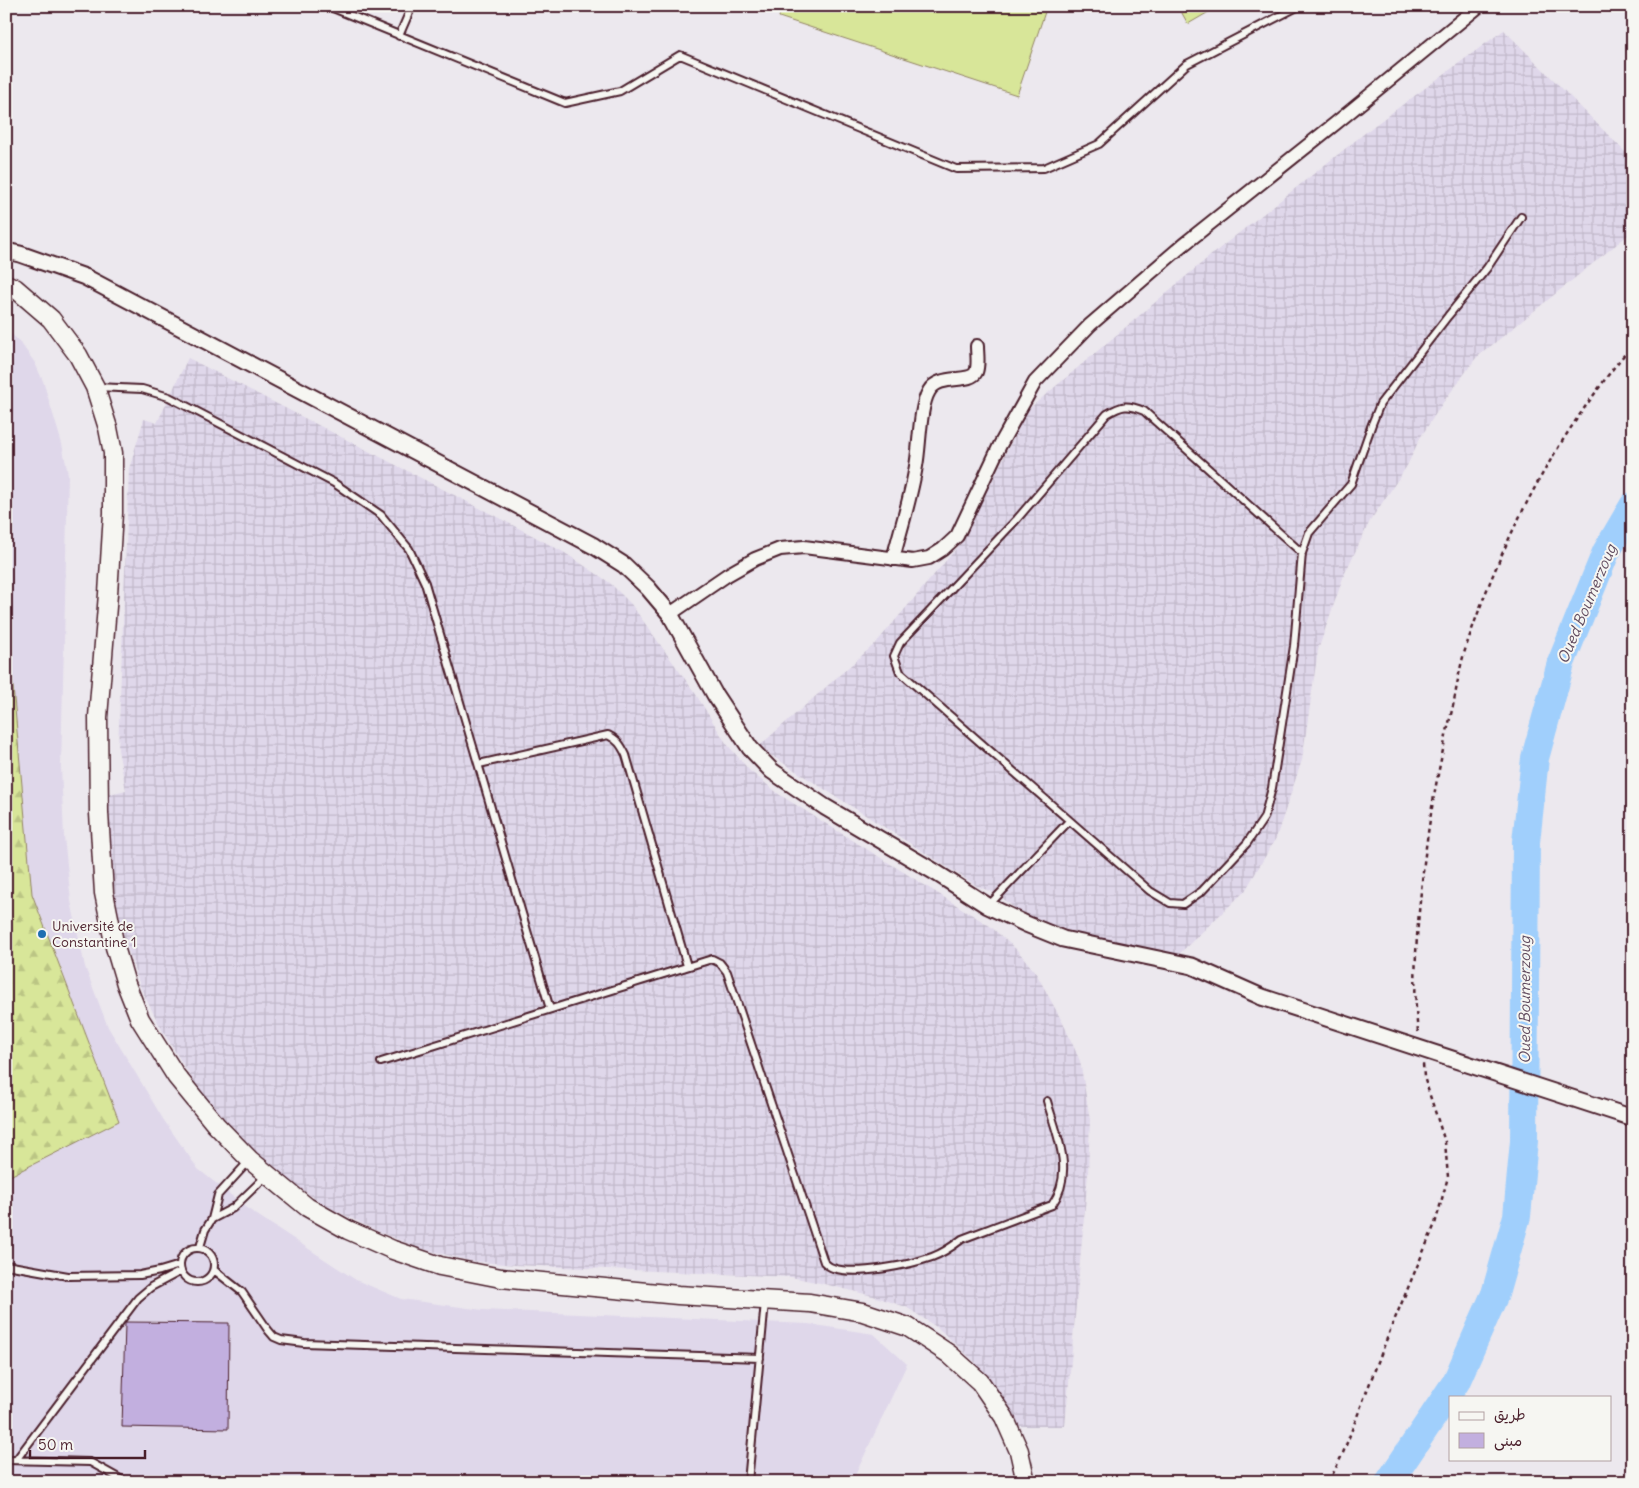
<svg xmlns="http://www.w3.org/2000/svg" width="1639" height="1488" viewBox="0 0 1639 1488" font-family="Delius,'Playpen Sans Arabic',sans-serif">
	<defs>
		<pattern id="industrial-grid" width="8" height="8" patternUnits="userSpaceOnUse" patternTransform="scale(1.25)"><rect width="8" height="8" fill="#dfd7ea"/><path d="M0 4h8M4 0v8" fill="none" stroke="#c1b8c9"/></pattern>
		<pattern id="forest-firs" width="22" height="20" patternUnits="userSpaceOnUse" patternTransform="scale(1.25)"><rect width="22" height="20" fill="#d8e699"/><path d="M5 1l3.5 6h-7zM16 11l3.5 6h-7z" fill="#bbc584"/></pattern>
	</defs>
	<rect width="100%" height="100%" fill="#ece8ee"/>
	<filter id="ink" filterUnits="userSpaceOnUse"><feTurbulence type="fractalNoise" baseFrequency=".02" numOctaves="2"/><feDisplacementMap in="SourceGraphic" scale="10" xChannelSelector="R" yChannelSelector="G"/><feConvolveMatrix kernelMatrix="1 2 1 2 8 2 1 2 1" color-interpolation-filters="sRGB"/></filter>
	<g filter="url(#ink)">
		<path fill="#dfd7ea" d="M6,329L20,342L35,363L43,381L62,444L68,474L61,767L64,837L71,901L85,967L108,1027L163,1119L198,1169L251,1211L356,1280L401,1299L483,1310L808,1324L874,1334L907,1364L852,1482H6Z"/>
		<path fill="url(#industrial-grid)" d="M1504,30L1633,160V231L1476,358L1442,404L1420,438L1407,466L1370,521L1344,575L1318,650L1302,760L1276,838L1245,891L1179,954L1173,964L1025,917L999,895L977,886L758,747L876,643L961,543L1023,419L1030,408L1210,256L1375,125Z
			M188,358L526,532L565,553L597,574L610,583L631,604L695,693L726,743L750,771L780,795L990,926L1018,951L1036,973L1064,1025L1080,1061L1090,1120L1088,1174L1065,1426H1017L1000,1395L975,1362L938,1328L906,1307L873,1296L820,1283L791,1277L515,1265L471,1261L419,1248L377,1231L328,1207L286,1179L241,1139L197,1087L163,1032L141,989L119,923L112,871L106,795L126,790L118,750L129,469L144,419L157,423Z"/>
		<path fill="url(#forest-firs)" stroke="#918262" d="M6,611L32,894L119,1121L6,1178Z"/>
		<path fill="#d8e699" stroke="#918262" d="M782,6H1047L1017,95L779,17Z
			M1178,6H1219L1188,24Z"/>
		<g fill="none" stroke-linecap="round" stroke-linejoin="round">
			<path stroke="#a0cffc" stroke-width="28" d="M1389,1482L1456,1382L1495,1294L1517,1216L1524,1141L1526,842L1535,758L1561,663L1606,552L1633,506"/>
		</g>
		<path fill="#c2afdf" stroke="#4a1f2b" d="M126,1322L229,1323L228,1429L122,1427L125,1324Z"/>
		<g fill="none" stroke-linecap="round" stroke-linejoin="round">
			<g stroke="#4a1f2b" stroke-width="10">
				<path id="service" d="M328,6L565,103L620,91L680,55L956,169L1044,168L1099,144L1187,64L1299,6
					M399,36L412,6
					M96,387L142,389L169,397L334,483L381,515L409,549L425,583L550,1009
					M1302,553L1144,411C1127,404 1122,405 1107,414L1017,519L900,643L894,656L900,672L1150,891L1170,903L1183,904L1202,891L1247,843L1264,818L1272,788L1294,646L1302,553L1309,533L1351,484L1372,424L1380,404L1448,316L1487,268L1521,217
					M479,764L608,735C618,740 621,745 626,755L687,966
					M989,905L1069,821
					M381,1062L712,959L720,963L727,972L824,1262C826,1264 829,1267 833,1268C856,1276 909,1265 932,1257C943,1253 953,1246 962,1239L1052,1205C1075,1172 1057,1136 1047,1101
					M212,1219L233,1208L266,1176
					M200,1247L205,1230L212,1219L218,1195L249,1161
					M180 1265a17 17 0 1 1 34 0a17 17 0 1 1-34 0Z
					M6,1265L68,1276L140,1275L160,1271L180,1265
					M214,1270L242,1292L268,1330L274,1337L281,1340L304,1343L760,1358
					M6,1460L90,1462L126,1482
					M16,1460L138,1298L151,1287L181,1271
					M748,1482L765,1302"/>
			</g>
			<g stroke="#4a1f2b" stroke-width="16">
				<path id="minor" d="M893,559C901,528 911,497 916,466C920,446 919,408 929,391C939,373 970,384 976,372C979,365 977,354 977,346
					M670,614L727,575L755,559L780,549L804,547L913,561L929,558L943,549L957,536L1000,445L1035,382L1090,325L1183,245L1336,123L1479,6"/>
			</g>
			<g stroke="#4a1f2b" stroke-width="19">
				<path id="tertiary" d="M6,251L20,254L85,277L594,546L624,565L648,588L670,614L715,695L750,748L772,771L825,807L935,872L988,906L1026,924L1063,939L1192,966L1262,997"/>
			</g>
			<g stroke="#4a1f2b" stroke-width="21">
				<path id="secondary" d="M6,284L15,288L51,319L78,355L95,387L108,428L113,453V513L108,594L98,717L99,813L104,893L115,947L126,984L140,1019L176,1076L216,1125L250,1160L307,1207L348,1230L393,1250L440,1266L501,1278L678,1295L810,1303L863,1312L908,1327L949,1354L980,1382L1004,1417L1019,1451L1026,1482"/>
			</g>
			<path stroke="#4a1f2b" stroke-width="2.5" stroke-dasharray="4 4" stroke-linecap="butt" d="M1418,1032C1412,982 1417,931 1422,881C1428,822 1439,764 1453,706C1457,686 1460,664 1467,644C1497,555 1538,471 1593,396C1606,378 1618,361 1633,345
				M1329,1482L1343,1453L1391,1328L1435,1224L1448,1177L1445,1142L1424,1077L1423,1064"/>
			<use href="#service" stroke="#f6f6f2" stroke-width="6"/>
			<use href="#minor" stroke="#f6f6f2" stroke-width="12"/>
			<use href="#tertiary" stroke="#f6f6f2" stroke-width="15"/>
			<use href="#secondary" stroke="#f6f6f2" stroke-width="18"/>
			<g stroke="#4a1f2b" stroke-width="19" stroke-linecap="butt">
				<path id="tertiary-bridge" d="M1262,997L1633,1118"/>
			</g>
			<use href="#tertiary-bridge" stroke="#f6f6f2" stroke-width="15"/>
		</g>
	</g>
	<circle fill="#1f6fb2" stroke="#f6f6f2" stroke-width="2" cx="42" cy="934" r="5"/>
	<g text-anchor="middle" stroke-width="4" stroke-linejoin="round" paint-order="stroke">
		<g font-size="14" fill="#4a1f2b" stroke="#f6f6f2" text-anchor="start">
			<text x="52" y="931">Université de<tspan x="52" dy="16">Constantine 1</tspan></text>
		</g>
		<g font-size="15" font-style="italic" fill="#604b5f" stroke="#f6f6f2">
			<text transform="translate(1587 604) rotate(-67)" y="5">Oued Boumerzoug</text>
			<text transform="translate(1525 1000) rotate(-90)" y="5">Oued Boumerzoug</text>
		</g>
	</g>
	<rect width="1639" height="1488" fill="none" stroke="#f6f6f2" stroke-width="25"/>
	<rect x="12" y="12" width="1614" height="1463" fill="none" stroke="#4a1f2b" stroke-width="2" filter="url(#ink)"/>
	<rect x="1449" y="1396" width="162" height="65" fill="#f6f6f2" stroke="#b1a0a2"/>
	<rect x="1459" y="1412" width="25" height="8" fill="#f6f6f2" stroke="#b1a0a2"/>
	<text x="1494" y="1420" font-size="15" fill="#4a1f2b">طريق</text>
	<rect x="1459" y="1433" width="25" height="15" fill="#c2afdf" stroke="#b1a0a2"/>
	<text x="1494" y="1446" font-size="15" fill="#4a1f2b">مبنى</text>
	<path d="M30 1450v8h115v-8" fill="none" stroke="#4a1f2b" stroke-width="2.5"/>
	<text x="38" y="1450" font-size="15" fill="#4a1f2b" stroke="#f6f6f2" stroke-width="4" paint-order="stroke">50 m</text>
</svg>
